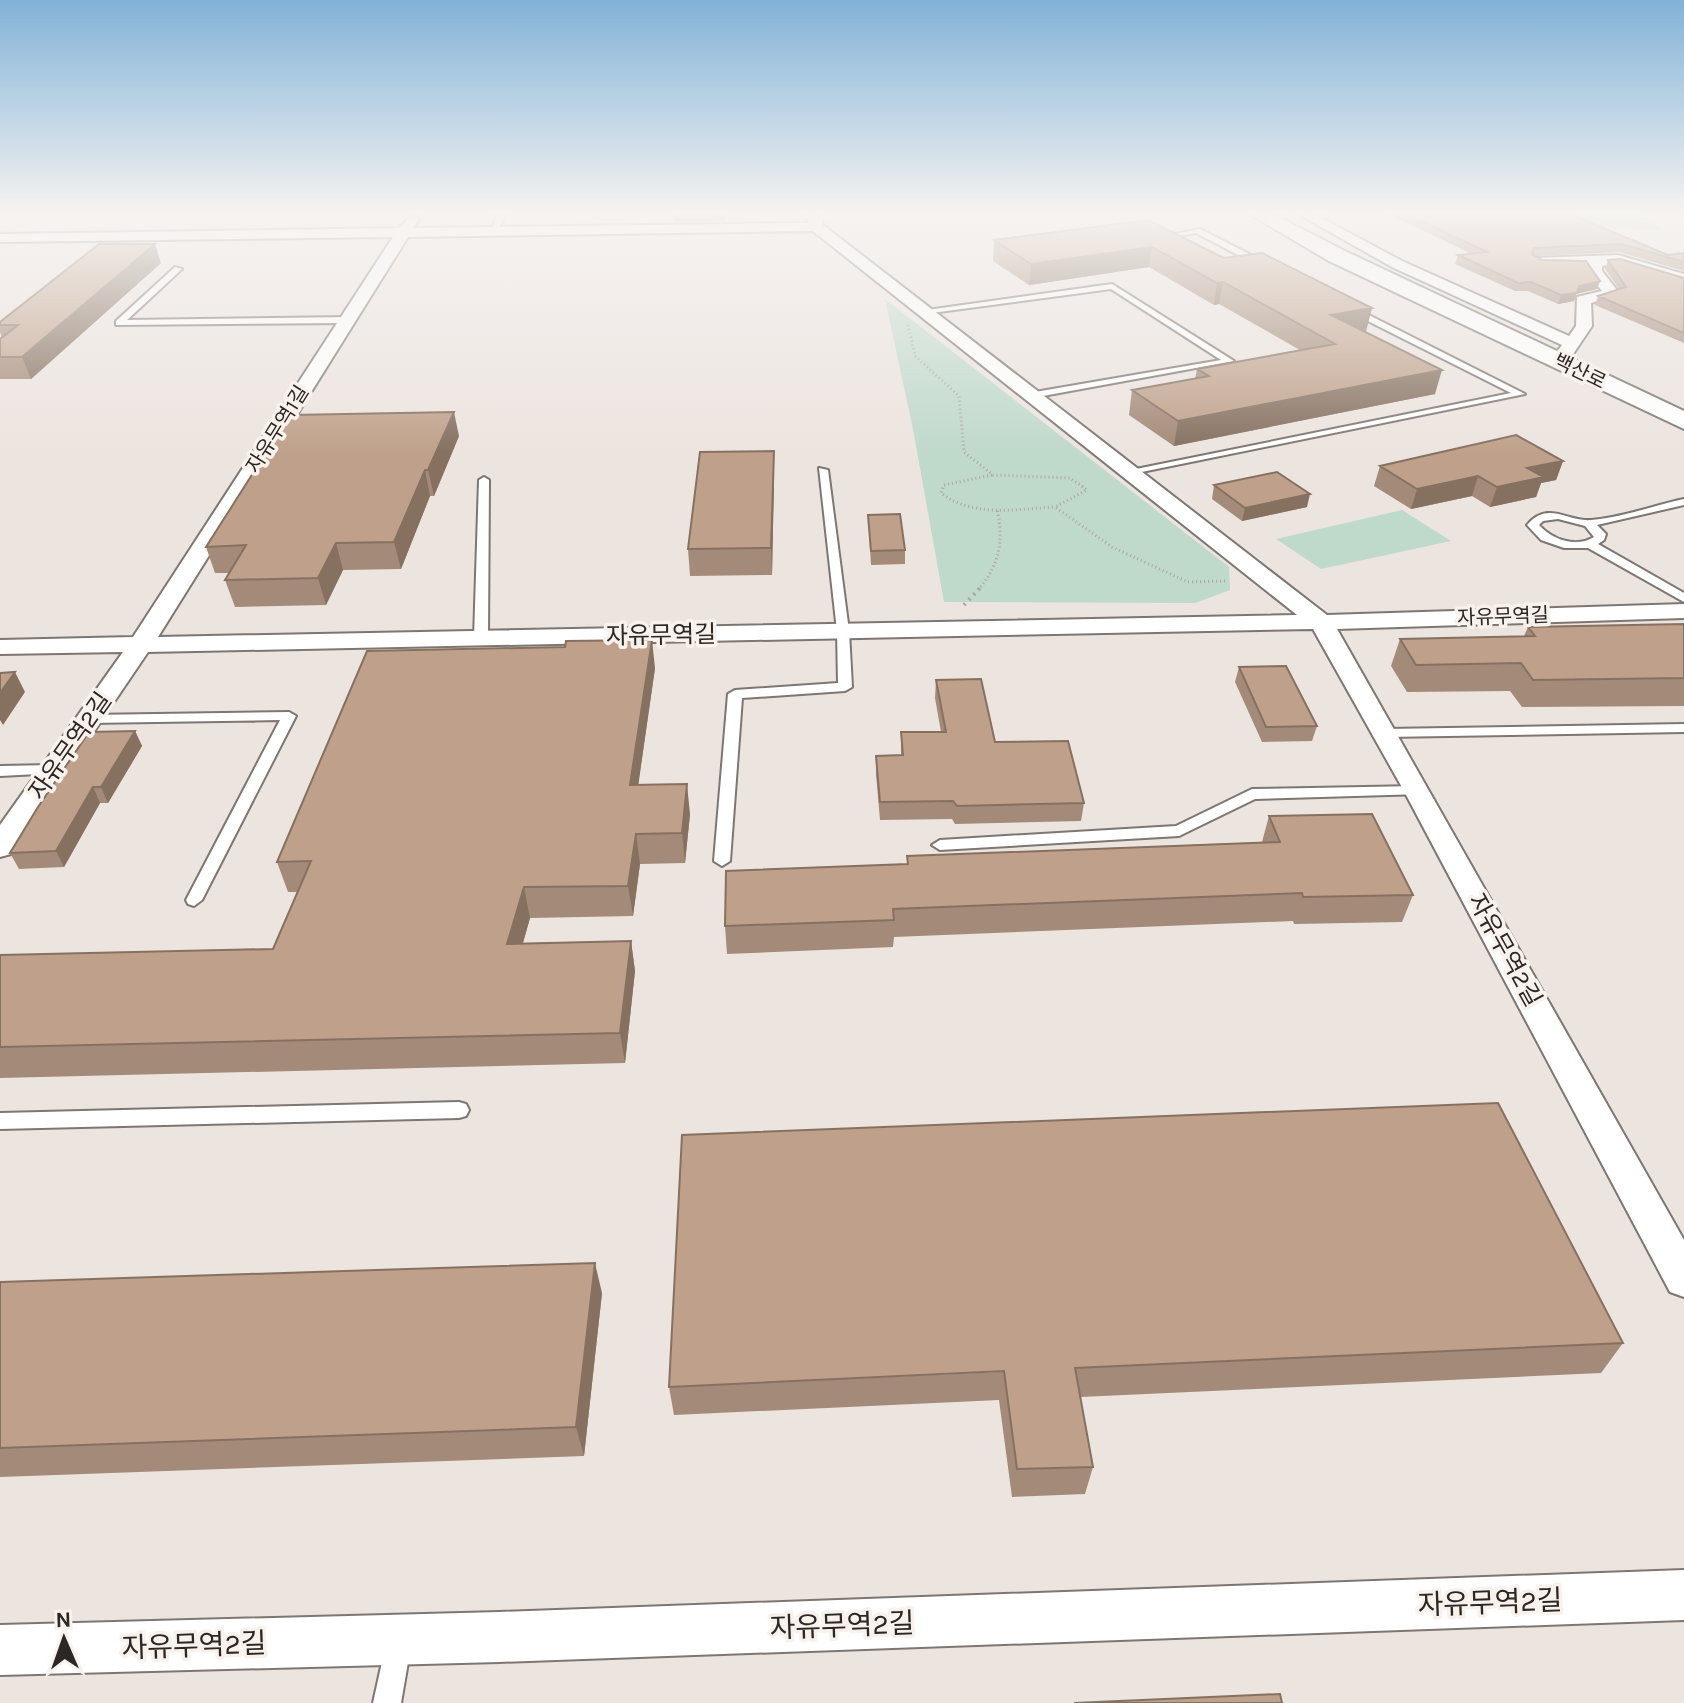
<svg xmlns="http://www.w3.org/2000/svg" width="1684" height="1703" viewBox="0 0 1684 1703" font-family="Karla,'Noto Sans KR',sans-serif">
	<rect width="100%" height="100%" fill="#ece4df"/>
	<path fill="#bfd9cb" d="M1571,215H1638L1663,230L1598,227Z
		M885,299L1229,567L1230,590L1195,603L944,602L913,429Z
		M1402,510L1451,541L1321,569L1276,539Z"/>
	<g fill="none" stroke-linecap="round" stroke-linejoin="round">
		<g stroke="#7d7671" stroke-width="4">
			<path id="lane" d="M497,215H505L497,233H491Z
				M1200,229L1265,262L1266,264L1259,266L1196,233L1174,237L1170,235Z
				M175,267L182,269L127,320L347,317L351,320L347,323L116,325V321Z
				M1112,284L1234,361L1032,398L1027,395L1029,393L1221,360L1111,289L924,314L920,311Z
				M1351,306L1525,394L1127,475V471L1131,470L1511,393L1348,311L1347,309Z
				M819,468L828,470L849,631L852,687L845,691L742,698L730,861L722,866L714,861L728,694L735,690L838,683L837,631Z
				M484,477L489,480L488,638L481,642L474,638L479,480Z
				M1684,499V505L1597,525L1606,534L1604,540L1598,544L1684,593V602L1588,548H1564L1541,540L1527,525C1548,500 1567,522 1591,520C1621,518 1655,505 1684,499ZM1558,519L1585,526L1594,537C1576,548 1553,540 1539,525L1543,521Z
				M289,712L296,716L202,900L194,906L188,904L186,900L280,720L89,723L82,719L89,715Z
				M1684,724V732L1385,737L1378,733L1385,729Z
				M53,765L58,767L60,770L58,773L0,776V766Z
				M1418,786L1426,791L1423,794L1255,799L1179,836L940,850L932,845L940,840L1176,826L1252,789Z
				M459,1102L466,1104L469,1110L466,1116L459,1118L0,1129V1113Z
				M398,1632L408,1635L411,1645L401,1703H373L388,1635Z"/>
		</g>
		<g stroke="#7d7671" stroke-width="4">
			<path id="street" d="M412,215L419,219L413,228L808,223L807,215H821L823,225L1327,615L1684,604V618L1337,629L1684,1240V1297L1670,1292L1404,791L1313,629L148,652L11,854L0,857V825L123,652L0,654V640L133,637L393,237L0,242V234L399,228ZM813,231L1297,615L158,637L408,237Z
				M1300,215H1316L1402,261L1569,336L1576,326L1577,297L1602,291L1586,271L1587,266L1539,265L1532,261L1534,258L1618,255L1684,274V284L1617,264L1602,266V271L1620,294L1591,303L1592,326L1567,363L1561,364L1552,359L1562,345L1392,267Z
				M1684,1570V1620L499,1662L0,1675V1625L499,1612Z"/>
		</g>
		<g stroke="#7d7671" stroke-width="4">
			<path id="secondary" d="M1251,215H1275L1345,251L1684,411V429L1329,261Z"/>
		</g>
		<path stroke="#aca6a2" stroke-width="3" stroke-dasharray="1 3" stroke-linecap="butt" d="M908,325L915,356L959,396L964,452L993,475L1070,478L1087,490L1055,507L1112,547L1188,582L1226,581
			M992,475L944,485L941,493C974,518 1016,509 1055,507
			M978,590C1000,564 1004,541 997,508"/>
		<path stroke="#aca6a2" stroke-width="4" stroke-dasharray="2 5" stroke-linecap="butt" d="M964,605L980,588"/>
		<use href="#lane" fill="#fff" fill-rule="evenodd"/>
		<use href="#street" fill="#fff" fill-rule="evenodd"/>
		<use href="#secondary" fill="#fff" fill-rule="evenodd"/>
	</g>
	<path fill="#a48a78" d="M674,215H725V221L674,222Z
		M1390,215H1572L1668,255L1684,253V271L1619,252L1536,256L1542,260L1600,281L1597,289L1576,294L1574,301L1558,304L1528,291H1515L1455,264L1458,255L1472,254Z
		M1148,220L1224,258L1372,308L1366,331H1364L1435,394L1174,446L1129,415L1132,390L1195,379L1197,369L1300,350L1219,304L1214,305L1149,267L1029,285L993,261L994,240Z
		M1608,260L1684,278V343L1595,305L1598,296L1619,289L1605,269Z
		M161,263L31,379H0V339L2,338L0,332V322Z
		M459,436L434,496H430L401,569L343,570L326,605L235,607L225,580L230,573H215L206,547Z
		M774,451V477L772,575L690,576L688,549Z
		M1563,461L1556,480L1541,483L1536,497L1490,507L1472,496L1411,509L1374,486L1380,466Z
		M1214,485L1307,507L1242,521L1212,499Z
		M868,515L905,550V564L871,565Z
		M1684,624V706L1522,707L1510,691L1407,692L1391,666L1400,639L1524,636L1528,627Z
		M565,647L655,668L638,785L690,814L685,863L640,864L633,916L530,918L523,943L631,941L635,971L625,1063L0,1078V955L273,949L298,892H288L277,862Z
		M1239,667L1317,726L1312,741L1262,742L1235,682Z
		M936,680L995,742L1084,803L1081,821L955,824L952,819L880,820L876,774V756L901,755V732H941L935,698Z
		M135,731L142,746L108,803H100L64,867L19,869L10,853Z
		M1269,816L1413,895L1402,922L1294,924L1293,921L894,937L893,947L727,954L725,926L907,864V856L1262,842Z
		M0,1282L602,1293L584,1456L0,1477Z
		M1623,1343L1601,1373L1080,1397L1093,1467L1085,1494L1012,1497L999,1400L674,1415L669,1387Z"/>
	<path fill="#867161" d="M155,244L161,263L31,379L22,357Z
		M1152,247L1149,267L1029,285L1031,264Z
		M1600,281L1597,289L1576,294L1574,301L1558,304L1561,295L1579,286Z
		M1223,282L1219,304L1214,305L1217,283Z
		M1372,308L1366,331L1326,337L1331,315Z
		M1442,370L1435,394L1174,446L1178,421Z
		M454,412L459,436L434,496L428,470Z
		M774,451V477L772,575L771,548Z
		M1563,461L1556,480L1541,483L1536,497L1490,507L1497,487L1527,468Z
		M425,470L430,496L401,569L394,542Z
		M1478,476L1472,496L1411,509L1417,489Z
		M1310,494L1307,507L1242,521L1245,508Z
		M336,543L343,570L326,605L318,578Z
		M652,640L655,668L634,815L630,785Z
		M15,672L25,692L3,725L0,720V693Z
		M135,731L142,746L108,803L101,787Z
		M687,784L690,814L685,863L682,833Z
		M93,787L100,803L64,867L56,851Z
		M636,834L640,864L633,916L628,886Z
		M524,887L530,918L514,974L507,944Z
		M631,941L635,971L625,1063L620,1033Z
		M595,1263L602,1293L584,1456L576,1427Z"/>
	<path fill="#bfa18b" stroke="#867161" stroke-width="2" d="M1408,215H1572L1668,255L1684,253V262L1622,244L1534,248L1532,254L1542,260L1586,261L1600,281L1579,286L1577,293L1561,295L1531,282L1518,283L1458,255L1487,252Z
		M1148,220L1224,258L1262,253L1372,308L1331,315L1442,370L1178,421L1132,390L1209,376L1197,369L1335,344L1223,282L1217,283L1152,247L1031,264L994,240Z
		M99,244H155L22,357H0V339L18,325H0V322Z
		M1620,259L1684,278V333L1598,296L1626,287L1608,260Z
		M454,412L428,470H425L394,542L336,543L318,578L225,580L246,545L206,547L290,415Z
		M1516,435L1563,461L1527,468L1544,477L1497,487L1478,476L1417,489L1380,466Z
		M774,451L771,548L688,549L700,452Z
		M1277,472L1310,494L1245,508L1214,485Z
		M900,514L905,550L871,551L868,515Z
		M1684,624V678L1533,680L1521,663L1416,665L1400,639L1535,636L1528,627Z
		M652,640L630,785L687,784L682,833L636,834L628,886L524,887L507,944L631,941L620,1033L0,1047V955L273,949L311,861L277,862L367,651L565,647L566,641Z
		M1286,666L1317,726L1266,727L1239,667Z
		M15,672L0,693V673Z
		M981,679L995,742L1068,741L1084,803L957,806L953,801L880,802L876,756L903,755L901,732H946L936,680Z
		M135,731L101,787H93L56,851L10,853L38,807L89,732Z
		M1372,814L1413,895L1303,897L1302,893L893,909L894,920L725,926L726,871L908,864L907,856L1280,842L1269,816Z
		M1498,1103L1623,1343L1075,1368L1093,1467L1017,1469L1004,1371L669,1387L682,1135Z
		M595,1263L576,1427L0,1448V1282Z
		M1280,1694L1282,1703H1074Z"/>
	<linearGradient id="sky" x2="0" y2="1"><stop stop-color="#82b2d8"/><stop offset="0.47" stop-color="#f6f3f1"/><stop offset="1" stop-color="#f6f3f1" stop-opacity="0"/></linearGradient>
	<rect width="1684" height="453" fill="url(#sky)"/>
	<g text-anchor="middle" stroke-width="7" stroke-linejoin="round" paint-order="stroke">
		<g font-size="20" fill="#2a2725" stroke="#f9f1ec">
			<text transform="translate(1580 371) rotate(26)" y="7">백산로</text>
			<text transform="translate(277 429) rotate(-58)" y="7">자유무역1길</text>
			<text transform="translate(1503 616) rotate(-2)" y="7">자유무역길</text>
		</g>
		<g font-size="24" fill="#2a2725" stroke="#f9f1ec">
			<text transform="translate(661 635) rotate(-1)" y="8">자유무역길</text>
			<text transform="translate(70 746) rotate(-55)" y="8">자유무역2길</text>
			<text transform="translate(1505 950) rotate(61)" y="8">자유무역2길</text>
		</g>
		<g font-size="28" fill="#2a2725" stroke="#f9f1ec">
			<text transform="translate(1490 1602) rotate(-2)" y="10">자유무역2길</text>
			<text transform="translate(842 1625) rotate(-2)" y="10">자유무역2길</text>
			<text transform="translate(194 1645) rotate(-2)" y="10">자유무역2길</text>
		</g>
	</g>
	<g transform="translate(64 1639) rotate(358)" stroke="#f9f1ec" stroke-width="6" paint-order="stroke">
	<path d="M0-6L14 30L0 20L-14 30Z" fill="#2a2725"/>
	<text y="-12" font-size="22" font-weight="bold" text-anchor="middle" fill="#2a2725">N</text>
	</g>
</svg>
